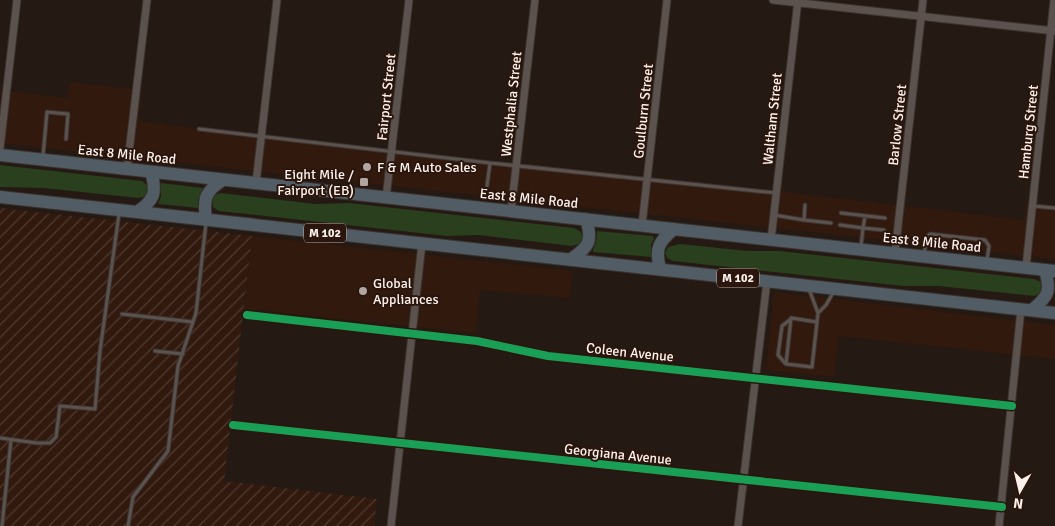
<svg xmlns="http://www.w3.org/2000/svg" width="1055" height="526" viewBox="0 0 1055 526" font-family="Signika,sans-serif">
	<defs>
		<pattern id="industrial-furrows" width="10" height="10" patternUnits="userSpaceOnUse" patternTransform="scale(1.25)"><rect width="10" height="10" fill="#31190e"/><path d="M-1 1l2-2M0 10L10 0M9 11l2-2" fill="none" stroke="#503b31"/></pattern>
	</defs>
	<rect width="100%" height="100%" fill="#241913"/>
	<path fill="#31190e" d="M70,82L142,90L139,121L267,137L710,183L1024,220L1027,202L1055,205V259L0,143L1,90L67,98Z
		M252,236L573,271L570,298L480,290L476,333L244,309Z
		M774,292L1055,325V359L839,336L834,377L766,370Z"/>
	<path fill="url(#industrial-furrows)" d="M0,208L252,236L224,481L377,499L374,526H0Z"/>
	<path fill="#293f1d" d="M0,165L142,181L147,185L148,192L144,197L138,198L44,188L0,187Z
		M161,183L203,188L198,200V208L158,204L161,196Z
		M221,193L315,204L349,203L574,228L581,232L583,239L579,244L572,246L479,235L447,236L219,211L213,207L212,201L215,195Z
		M597,231L653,236L654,239L651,244V257L593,252V250L596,242Z
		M680,244L748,251H780L1034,279L1041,282L1042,288L1040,294L1034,296L939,286H903L673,261L667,258L665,253L668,247Z"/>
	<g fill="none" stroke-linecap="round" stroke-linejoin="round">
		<g stroke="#3b3330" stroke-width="5">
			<path id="lane" d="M199,129L490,163L777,193
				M43,156L47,112L68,114L66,139
				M487,186L490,163
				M805,205L804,220L831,223
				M1033,206L1055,208
				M841,213L885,218
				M774,215L804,220
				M840,225L863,228L865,216
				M861,246L863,228L884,230
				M924,254L927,237L930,234L985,240L989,246L987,260
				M809,289L818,313L812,367L786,364L791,318L817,322
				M818,313L826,305L834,291
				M122,314L193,322
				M155,351L183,354
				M785,363L778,355L782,326L791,319
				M0,438L37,443H50L56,437L60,406L95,409L100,351L119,214
				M2,526L11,440
				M128,526L133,497L168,451L178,366L196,313L206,223"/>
		</g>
		<g stroke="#3b3330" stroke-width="9">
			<path id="street" d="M773,0L1055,31
				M0,148L17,0
				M127,169L147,0
				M256,183L277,0
				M386,198L409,0
				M511,211L535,0
				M642,225L667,0
				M771,240L798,0
				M895,253L923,0
				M1026,267L1054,0
				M247,315L477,341L548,356L1012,406
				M233,425L1002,507
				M391,526L422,243
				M738,526L767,281
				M999,526L1021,309"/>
		</g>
		<g stroke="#3b3330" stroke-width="14">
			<path id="highway" d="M0,155L1055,271
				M0,197L1055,313
				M137,212C155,200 157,192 151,172
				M206,220C203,199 205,191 223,180
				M571,259C589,247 593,241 586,219
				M660,269C655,249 658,242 674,229
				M1032,310C1049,296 1051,291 1045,270"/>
		</g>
		<use href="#lane" stroke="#5b524e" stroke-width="3"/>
		<use href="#street" stroke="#5b524e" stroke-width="7"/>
		<use href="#highway" stroke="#515c64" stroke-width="12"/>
		<g stroke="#2a160d" stroke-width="11">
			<path id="cycleway" d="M247,315L477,341L548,356L1012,406
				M233,425L1002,507"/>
		</g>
		<use href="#cycleway" stroke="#1a9f57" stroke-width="8"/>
	</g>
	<g fill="#b1a5a0" stroke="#2a160d" stroke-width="2">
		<circle cx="367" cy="167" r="5"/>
		<rect x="359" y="177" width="10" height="10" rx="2.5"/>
		<circle cx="363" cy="291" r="5"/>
	</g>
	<g text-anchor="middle" stroke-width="4" stroke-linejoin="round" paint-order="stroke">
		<g fill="#2a160d" stroke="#beafa9" stroke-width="1">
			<rect x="304" y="223.5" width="42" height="19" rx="4"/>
			<rect x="717" y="268.5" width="42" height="19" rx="4"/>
		</g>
		<g font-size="12" font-weight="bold" fill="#fdf1ec">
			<text x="325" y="237">M 102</text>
			<text x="738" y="282">M 102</text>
		</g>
		<g font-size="14" fill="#fdf1ec" stroke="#2a160d">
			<text transform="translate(386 97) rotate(-84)" y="5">Fairport Street</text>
			<text transform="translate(511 104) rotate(-84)" y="5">Westphalia Street</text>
			<text transform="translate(643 111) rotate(-84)" y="5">Goulburn Street</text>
			<text transform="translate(772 119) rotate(-84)" y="5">Waltham Street</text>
			<text transform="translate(897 125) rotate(-84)" y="5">Barlow Street</text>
			<text transform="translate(1028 132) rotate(-84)" y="5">Hamburg Street</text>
			<text transform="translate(127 154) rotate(6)" y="5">East 8 Mile Road</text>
			<text transform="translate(529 198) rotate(6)" y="5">East 8 Mile Road</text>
			<text transform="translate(932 242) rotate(6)" y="5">East 8 Mile Road</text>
			<text transform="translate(630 352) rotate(6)" y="5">Coleen Avenue</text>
			<text transform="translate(618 454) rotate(6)" y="5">Georgiana Avenue</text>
		</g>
		<g font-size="14" fill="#fdf1ec" stroke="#2a160d" text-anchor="start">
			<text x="377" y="172">F &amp; M Auto Sales</text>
			<text x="354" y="179" text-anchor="end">Eight Mile /<tspan x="354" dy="16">Fairport (EB)</tspan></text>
			<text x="373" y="288">Global<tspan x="373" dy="16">Appliances</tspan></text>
		</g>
	</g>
	<g transform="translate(1020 491) rotate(188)" stroke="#2a160d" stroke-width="4" paint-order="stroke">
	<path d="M0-4L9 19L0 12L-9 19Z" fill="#fdf1ec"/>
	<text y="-8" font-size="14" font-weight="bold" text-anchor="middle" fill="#fdf1ec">N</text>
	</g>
</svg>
